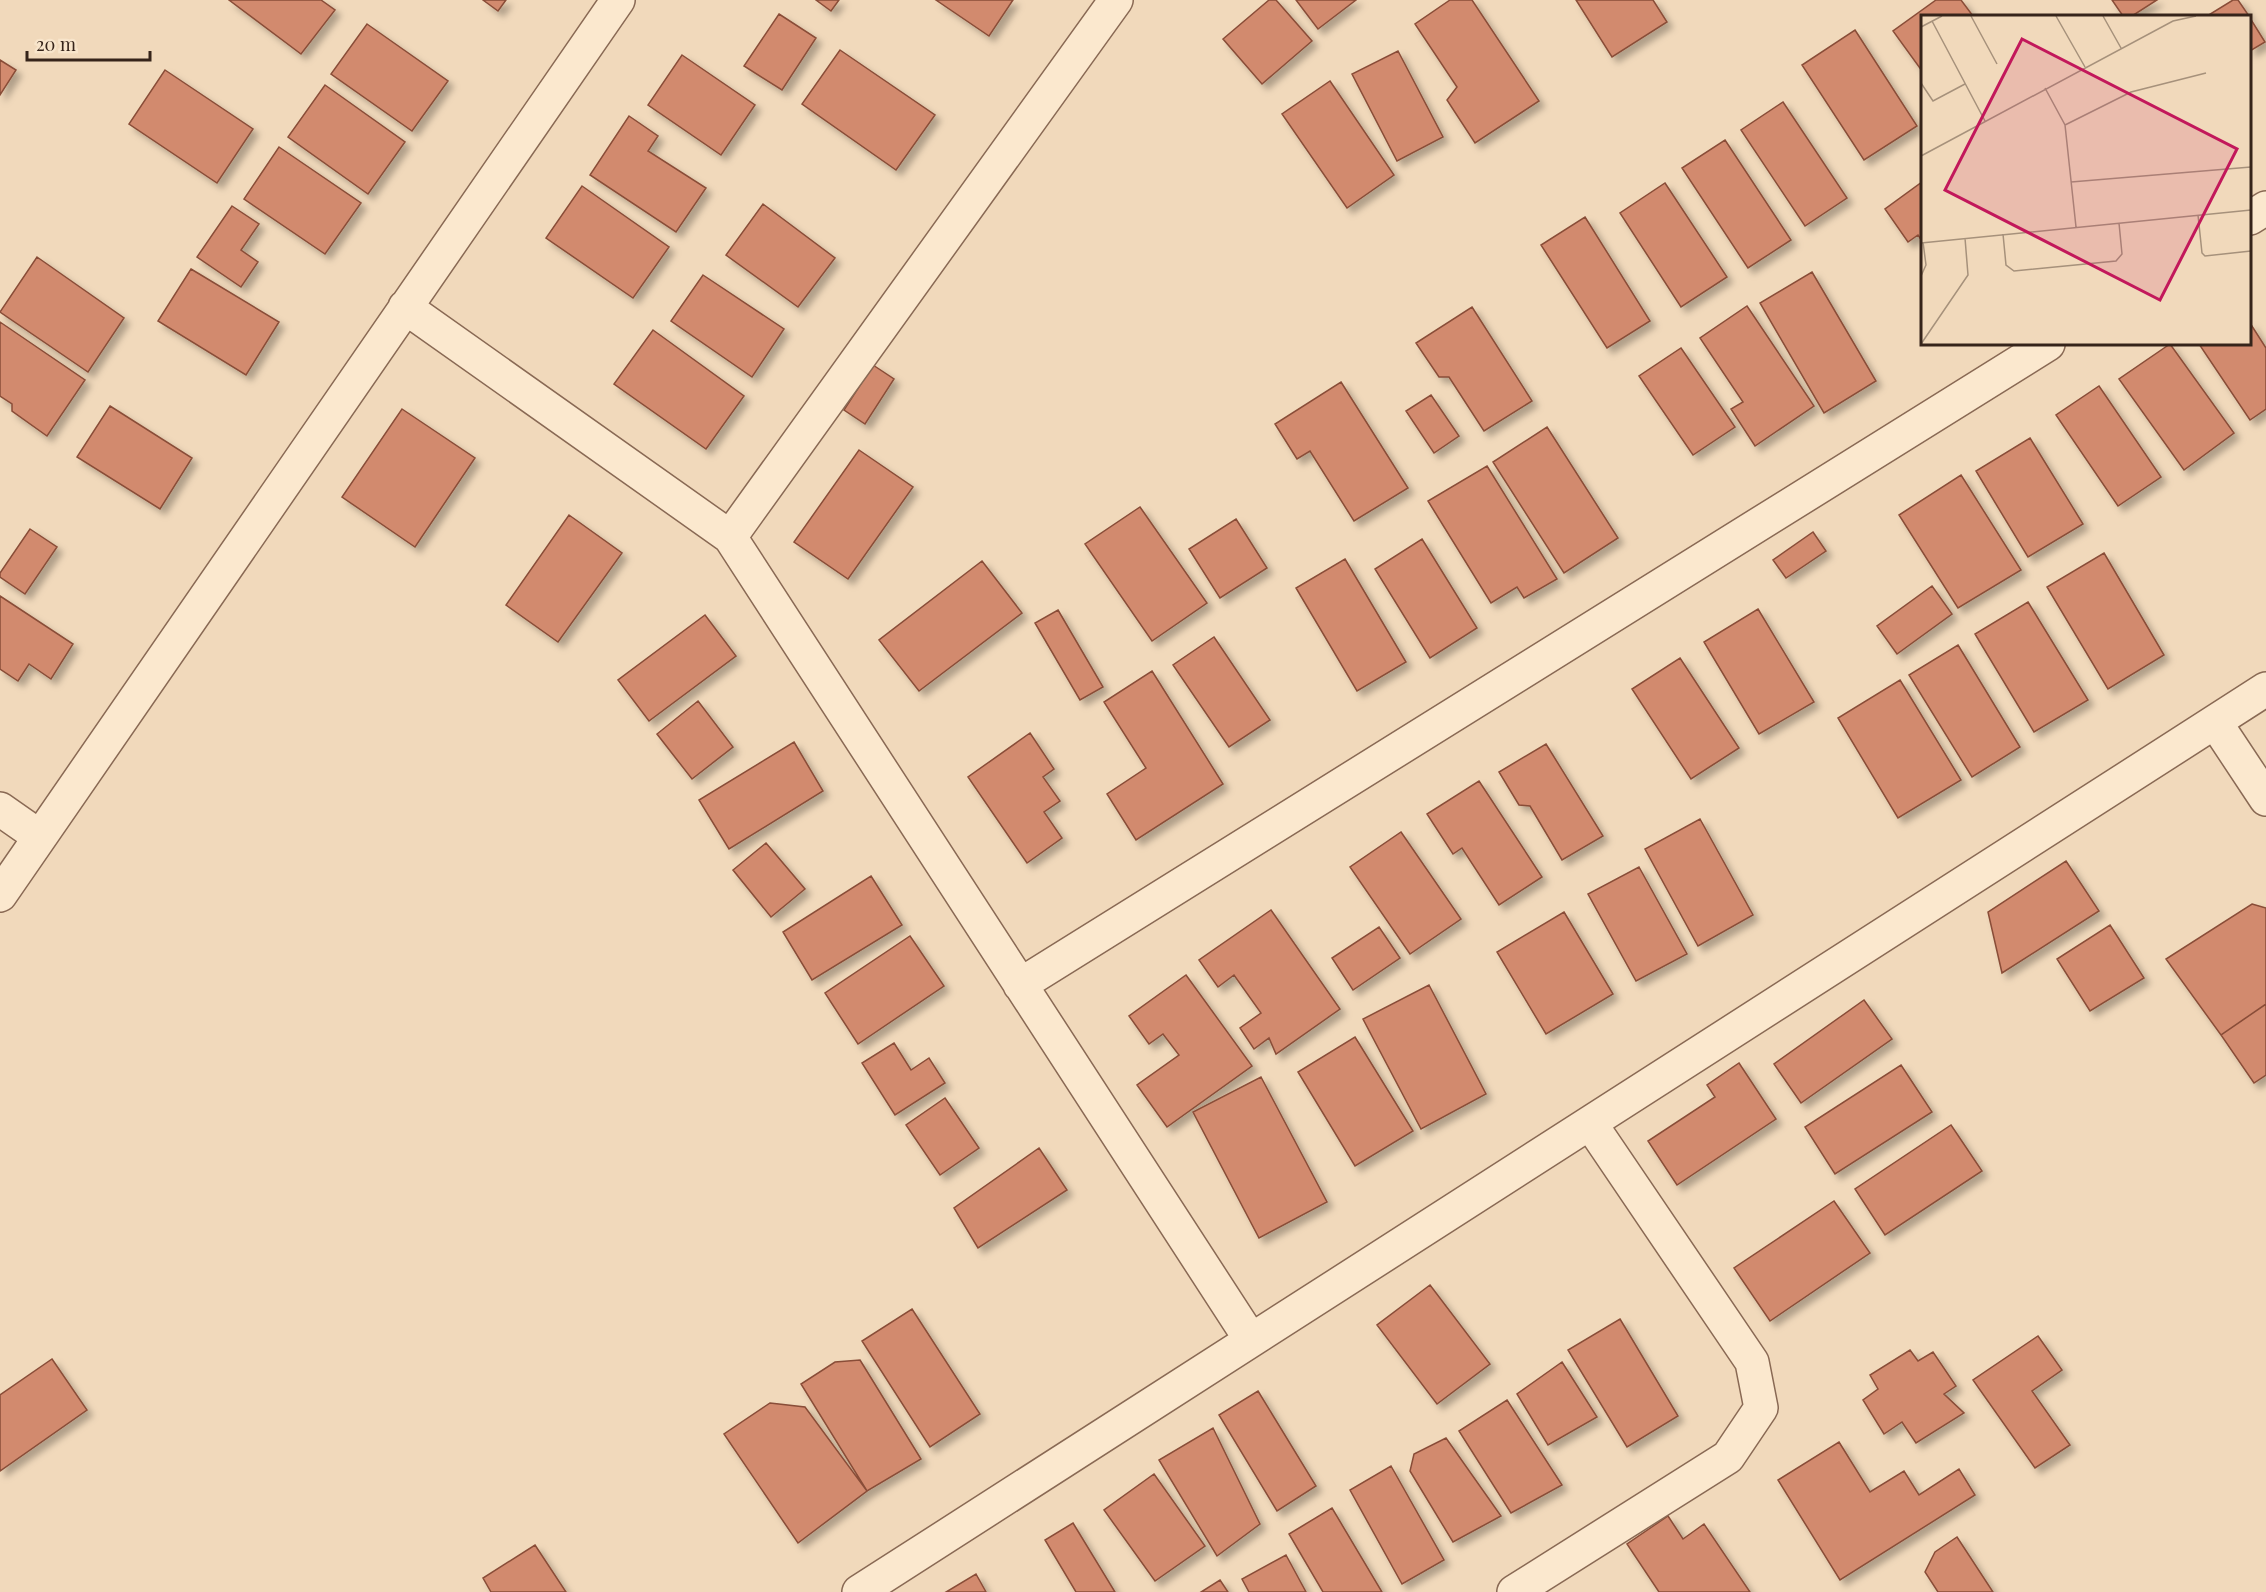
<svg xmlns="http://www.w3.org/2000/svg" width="2266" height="1592" viewBox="0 0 2266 1592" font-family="'Playfair Display',serif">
	<defs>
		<filter id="shadow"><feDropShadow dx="5.5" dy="5.5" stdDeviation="3" flood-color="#0004"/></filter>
	</defs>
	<rect width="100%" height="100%" fill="#f1d9bb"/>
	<path fill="#d28a6e" stroke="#894d38" stroke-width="1.5" filter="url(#shadow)" d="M229,0H321L335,10L301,54Z
		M483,0H506L498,11Z
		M816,0H839L831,11Z
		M936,0H1013L989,36Z
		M1269,0H1276L1312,41L1262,84L1223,39Z
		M1296,0H1356L1318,29Z
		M1450,0H1472L1539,101L1475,143L1447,100L1457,87L1415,24Z
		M1576,0H1653L1667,22L1612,57Z
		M1936,0H1961L1973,16H1922V71L1893,31Z
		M2112,0H2157L2132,16H2123Z
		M2233,0H2238L2249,16H2207Z
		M779,14L816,38L782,90L744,66Z
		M2250,18L2265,42L2250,51Z
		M367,24L448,81L412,131L331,74Z
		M1855,30L1917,126L1864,160L1802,65Z
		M840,50L935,115L896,170L802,104Z
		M1398,51L1443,137L1397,161L1352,74Z
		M682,55L755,105L721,155L648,105Z
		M0,60L16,70L0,95Z
		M165,70L253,129L217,183L129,124Z
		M1330,81L1394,175L1347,208L1282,114Z
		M325,85L405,142L368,194L288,137Z
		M1783,102L1847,198L1805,226L1741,130Z
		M629,116L658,136L648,151L706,188L676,232L590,175Z
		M1725,140L1791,240L1748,268L1682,168Z
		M279,147L361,203L325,254L244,199Z
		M1922,182V241L1918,235L1908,242L1885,209Z
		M1665,183L1727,277L1681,307L1620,213Z
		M582,186L669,247L633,298L546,238Z
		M763,204L835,258L798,307L726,255Z
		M232,206L259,224L241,250L258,262L241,287L197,257Z
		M1585,217L1650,321L1607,348L1541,245Z
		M37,257L124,318L88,372L0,312Z
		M191,269L279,322L246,375L158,321Z
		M1812,272L1876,381L1824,413L1760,303Z
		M703,275L784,329L752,377L671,321Z
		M1747,306L1814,406L1755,446L1731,409L1743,402L1700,338Z
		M1472,307L1532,401L1484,431L1449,377H1439L1416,343Z
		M0,322L85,380L47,436L12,411V404L0,396Z
		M2250,323L2266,348V409L2250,420L2199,344H2250Z
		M653,330L744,396L706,449L614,384Z
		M2170,344L2234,433L2184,470L2119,379Z
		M1681,348L1735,427L1693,455L1639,376Z
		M873,365L894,379L865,424L844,410Z
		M1341,382L1408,488L1354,521L1310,451L1297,459L1275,424Z
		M2099,386L2161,477L2118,506L2056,415Z
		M1431,395L1459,436L1434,453L1406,411Z
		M110,406L192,458L160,509L77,457Z
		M402,409L475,458L415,547L342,497Z
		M1547,427L1618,538L1564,573L1493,462Z
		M2030,438L2083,524L2028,557L1976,471Z
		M859,450L913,487L848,579L794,542Z
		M1487,466L1557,579L1524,598L1517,587L1491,603L1428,501Z
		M1961,475L2021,570L1958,608L1899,515Z
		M1140,507L1207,603L1152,641L1085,544Z
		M569,515L622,553L558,642L506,605Z
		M1236,519L1267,568L1220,598L1189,549Z
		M30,529L57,547L25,594L0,577V573Z
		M1813,532L1826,551L1786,578L1773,560Z
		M1422,539L1477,628L1430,658L1375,569Z
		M2104,553L2164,655L2108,689L2047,587Z
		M1345,559L1406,662L1357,691L1296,588Z
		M982,561L1022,613L919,691L879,640Z
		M1932,586L1952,614L1897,654L1877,626Z
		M0,596L73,644L51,679L29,664L18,681L0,669Z
		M2028,602L2088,700L2034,732L1975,634Z
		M1758,609L1814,702L1759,734L1704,642Z
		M1058,610L1103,687L1080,700L1035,623Z
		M705,615L736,656L649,721L618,680Z
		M1214,637L1270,720L1229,747L1173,665Z
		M1958,645L2020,747L1972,777L1909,675Z
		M1680,658L1739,748L1691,779L1632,689Z
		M1152,671L1223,784L1136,840L1107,794L1146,768L1104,702Z
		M1900,680L1961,780L1898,818L1838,718Z
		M698,701L733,747L692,779L657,734Z
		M1030,733L1054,769L1043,777L1060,801L1044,812L1062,838L1027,863L968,777Z
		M794,742L823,791L729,849L699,800Z
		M1546,744L1603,836L1562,860L1530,806L1519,805L1499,772Z
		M1479,781L1542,877L1499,905L1462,848L1453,854L1427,814Z
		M1700,819L1753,915L1698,946L1645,849Z
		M1401,832L1461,919L1410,954L1350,867Z
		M766,843L805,889L771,917L733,870Z
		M2066,861L2099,911L2002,973L1988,912Z
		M1639,867L1687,954L1636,981L1588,894Z
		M871,876L902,925L812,980L783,932Z
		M2252,904L2266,908V1004L2221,1035L2166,959Z
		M1271,910L1340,1009L1276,1054L1269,1038L1254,1049L1240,1028L1261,1013L1234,975L1218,987L1199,960Z
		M1564,912L1613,994L1546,1034L1497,952Z
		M2110,925L2144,978L2090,1011L2057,959Z
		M1379,927L1400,958L1353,990L1332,958Z
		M910,936L944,986L858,1044L825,993Z
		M1186,975L1252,1066L1167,1127L1137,1085L1179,1055L1163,1034L1149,1044L1129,1016Z
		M1429,985L1486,1094L1421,1129L1363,1019Z
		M1864,1000L1892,1039L1801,1103L1774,1064Z
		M2266,1004V1075L2254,1083L2221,1035Z
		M1355,1037L1413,1131L1355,1166L1298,1072Z
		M894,1043L911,1070L929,1058L945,1083L895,1115L862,1063Z
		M1739,1063L1776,1119L1677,1185L1648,1141L1715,1097L1707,1085Z
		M1901,1065L1932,1112L1835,1174L1805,1127Z
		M1261,1077L1327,1202L1259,1238L1193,1112Z
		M945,1098L979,1148L940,1175L906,1125Z
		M1951,1125L1982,1171L1885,1235L1855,1189Z
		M1039,1148L1067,1190L978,1248L954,1208Z
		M1834,1201L1870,1253L1770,1321L1734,1268Z
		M1430,1285L1490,1364L1437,1404L1377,1325Z
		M912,1309L980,1414L930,1447L862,1341Z
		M1620,1319L1678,1416L1627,1447L1568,1350Z
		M2038,1336L2062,1370L2032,1391L2070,1445L2035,1468L1973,1380Z
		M1910,1350L1918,1361L1933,1352L1956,1386L1944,1394L1964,1413L1916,1443L1902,1422L1884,1434L1863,1400L1878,1389L1870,1375Z
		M52,1359L87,1410L0,1471V1395Z
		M860,1360L921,1459L867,1491L801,1384L835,1362Z
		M1562,1362L1597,1417L1548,1445L1517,1394Z
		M1258,1391L1316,1486L1277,1511L1219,1415Z
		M1507,1400L1562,1485L1511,1513L1459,1431Z
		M770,1403L805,1407L867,1491L798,1543L724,1434Z
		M1213,1428L1260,1524L1217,1556L1159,1460Z
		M1446,1438L1501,1516L1453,1542L1410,1471L1414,1454Z
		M1839,1442L1870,1492L1904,1471L1919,1495L1959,1469L1975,1495L1840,1580L1778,1480Z
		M1391,1466L1444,1560L1402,1584L1350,1490Z
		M1154,1474L1205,1546L1155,1581L1104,1510Z
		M1332,1508L1382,1592H1323L1289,1534Z
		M1668,1516L1683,1539L1704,1524L1750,1592H1659L1627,1544Z
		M1073,1523L1115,1592H1076L1045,1540Z
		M1957,1537L1993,1592H1938L1925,1572L1935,1552Z
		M535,1545L566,1592H491L483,1578Z
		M1286,1555L1306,1592H1249L1242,1579Z
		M976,1574L986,1592H946Z
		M1220,1580L1228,1592H1201Z"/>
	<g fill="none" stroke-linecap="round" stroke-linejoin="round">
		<g stroke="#896954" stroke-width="36">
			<path id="minor" d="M2250,218L2266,208
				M405,307L730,537L1251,1340
				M730,537L1116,0
				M2215,722L2266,799
				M0,809L40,837
				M0,895L618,0
				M1020,985L2048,344
				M859,1592L2266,689
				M1514,1592L1728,1457L1761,1408L1752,1362L1590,1123"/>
		</g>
		<use href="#minor" stroke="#fbe8ce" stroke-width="33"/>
	</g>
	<g transform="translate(1921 15)">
		<rect width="330" height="330" fill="#f1d9bb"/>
		<path fill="none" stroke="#a6917b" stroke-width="1.5" d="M50,1L76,49M135,1L164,52M182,1L200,33M11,6L64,106M0,12L21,1M0,68L12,86L44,69M124,73L144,110L155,212M144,110L210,77L285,58M0,141L252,6L275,1M150,167L330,152M277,200L281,238L284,241L330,236M82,219L85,250L93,256L195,246L201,239L198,208M0,228L330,195M0,261L5,250L2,227M0,329L47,260L44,223"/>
		<path fill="#c2185b" fill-opacity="0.15" stroke="#c2185b" stroke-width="3" d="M101,24L316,134L239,285L24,175Z"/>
		<rect width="330" height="330" fill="none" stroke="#36241a" stroke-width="3"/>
	</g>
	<path d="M27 51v9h123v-9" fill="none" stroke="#36241a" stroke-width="3"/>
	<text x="36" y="51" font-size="18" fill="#36241a" stroke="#f8e5cb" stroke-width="4.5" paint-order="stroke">20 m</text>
</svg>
